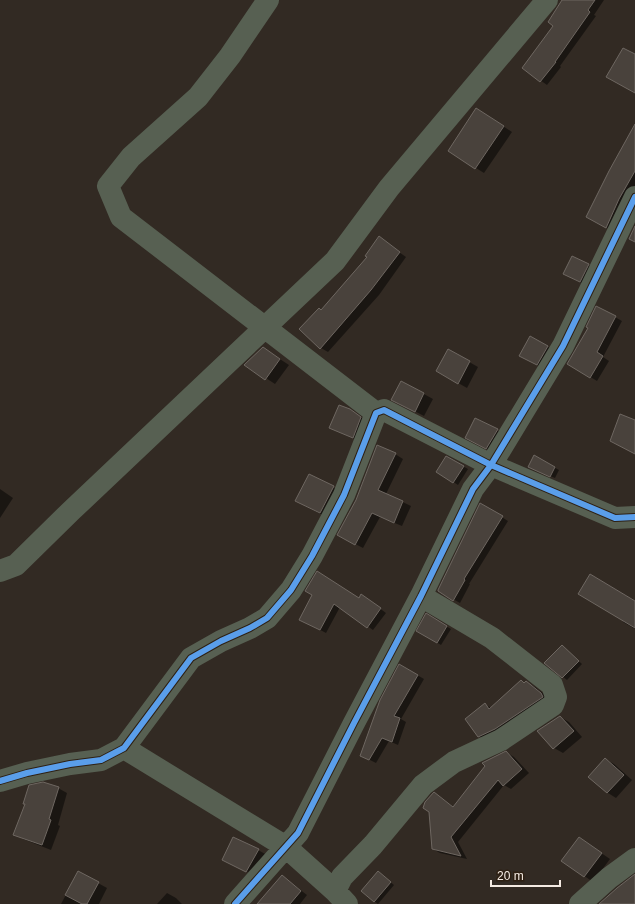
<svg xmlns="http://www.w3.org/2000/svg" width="635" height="904" viewBox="0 0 635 904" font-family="Arial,sans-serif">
	<rect width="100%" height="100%" fill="#322a23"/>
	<path fill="#0007" d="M564,0H604L594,15L596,16L560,66L561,67L547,85L523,68L555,25Z
		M485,114L512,132L484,173L476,168Z
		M635,126V192L615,232L596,222Z
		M379,238L406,257L379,295L328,352L321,348L322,311L368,257Z
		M588,265L592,267L584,284L568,276Z
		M597,307L622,321L603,357L609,361L597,381L569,364L590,328Z
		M531,338L552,349L541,367L521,355Z
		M263,348L289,365L275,384L246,365Z
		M448,350L478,367L467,388L437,371Z
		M402,382L433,399L424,416L401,404Z
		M359,416L369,423L362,442L330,428Z
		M475,419L506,435L495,453L475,442Z
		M395,454L403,459L386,494L411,506L402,526L380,517L363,548L338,535Z
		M446,457L468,469L458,485L437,471Z
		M535,457L559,470L555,478L533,469Z
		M309,475L342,492L329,518L305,506Z
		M0,489L13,498L0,518Z
		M481,504L508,521L469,584H470L460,603L439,591Z
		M314,594L367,599L386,613L373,630L340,607L326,633L307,623Z
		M635,600V629L623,622Z
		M426,615L451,629L441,645L418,631Z
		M562,646L582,664L567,680L545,663Z
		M400,665L424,679L401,719L406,722L398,745L389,741L376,763L368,759Z
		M521,681L525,683L526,682L535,687L550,699L488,741L479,736L485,705L492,708Z
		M560,717L569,722L582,737L563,753L554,748L538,731Z
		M506,752L514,757L529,773L511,789L504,785L458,842L467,859L440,853L433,849L434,793L454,807Z
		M605,759L614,764L632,780L616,798L608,793L590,777Z
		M58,788L67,793L58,825L60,826L51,850L23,839L15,834Z
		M579,838L610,859L593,882L563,861Z
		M258,850L267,855L248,872L230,863Z
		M78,872L107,888L99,904H61Z
		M378,872L394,885L378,904L374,901Z
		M282,876L307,895L300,904H258Z
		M167,893L176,898L182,904H157Z"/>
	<path fill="#49423c" stroke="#6e6761" d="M562,0H595L588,10L590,12L555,62H556L540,82L522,68L553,26L548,22Z
		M623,48L635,54V93L606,77Z
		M476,108L504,126L475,169L448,151Z
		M635,124V171L619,199L606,228L586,217L609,171Z
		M635,226V242L629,239Z
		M379,236L400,252L371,290L320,349L299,329L319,308L321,310L367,257L365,256Z
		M572,256L589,264L580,282L563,274Z
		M596,306L616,316L597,352L603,356L590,378L567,364L588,328L586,327Z
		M530,336L548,346L537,365L519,356Z
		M263,347L280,359L265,380L244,365Z
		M448,349L470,361L458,384L436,371Z
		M401,381L424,393L415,412L391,400Z
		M339,405L350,409L361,417L353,438L329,428Z
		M620,414L635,420V454L610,441Z
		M475,418L498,429L486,449L465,438Z
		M377,445L396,453L378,490L403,501L394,523L372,513L355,545L337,535L356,500Z
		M534,455L555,467L550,477L528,467Z
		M446,456L464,466L453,483L436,472Z
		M309,474L334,486L320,513L295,501Z
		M480,503L503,516L464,579L465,580L453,601L438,591V590Z
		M317,571L359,598L361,594L381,608L367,628L334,604L320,630L299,620L312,595L305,591Z
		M590,574L635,601V628L578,594Z
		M426,613L447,626L437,643L416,631Z
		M562,645L579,661L562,678L544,663Z
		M399,664L418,675L394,716L400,718L392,742L382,738L369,760L360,756L380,700Z
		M521,680L524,683L526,681L541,693L543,697L495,729L478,737L465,719L485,703L489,709Z
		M560,716L574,731L553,749L537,731Z
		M506,751L522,769L503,786L498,780L451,837L461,856L432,849L429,812L423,808L425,802L434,792L453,807L485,766L482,763Z
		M605,758L624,775L607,793L588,777Z
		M43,782L59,787L49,819L51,820L42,845L13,835L25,804H23L29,785Z
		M233,837L259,849L246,872L222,860Z
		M579,837L602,853L584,877L561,861Z
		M78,871L99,882L87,904H82L65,895Z
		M378,871L391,882L374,902L361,891Z
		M635,874V904H599L617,888Z
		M282,875L301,891L290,904H257Z"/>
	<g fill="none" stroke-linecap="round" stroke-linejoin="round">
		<path stroke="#576052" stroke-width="22" d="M268,0L230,56L198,97L131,157L108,186L121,217L376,413
			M0,571L16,565L71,511L335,261L389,188L547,0
			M124,748L286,847L335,891L342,877L373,845L423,785L454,762L501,740L553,705L556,697L552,685L492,638L421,596
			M0,781L27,773L70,764L101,760L124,748L191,658L221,641L250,628L267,618L291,590L312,556L344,495L376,413L384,410L491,465L615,518L635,517
			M335,891L347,904
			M235,904L298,833L354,723L421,596L473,489L491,465L563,346L635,197
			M580,904L609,878L635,859"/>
		<g stroke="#2e2013" stroke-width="8">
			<path id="cycleway" d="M0,781L27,773L70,764L101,760L124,748L191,658L221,641L250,628L267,618L291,590L312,556L344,495L376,413L384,410L491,465L615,518L635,517
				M235,904L298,833L354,723L421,596L473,489L491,465L563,346L635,197"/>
		</g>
		<use href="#cycleway" stroke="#5a9eea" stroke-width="6"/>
	</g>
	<path d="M491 880v6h69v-6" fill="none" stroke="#f4eae2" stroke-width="2"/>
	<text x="497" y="880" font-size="12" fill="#f4eae2" stroke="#2e2013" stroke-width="3" paint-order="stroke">20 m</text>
</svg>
